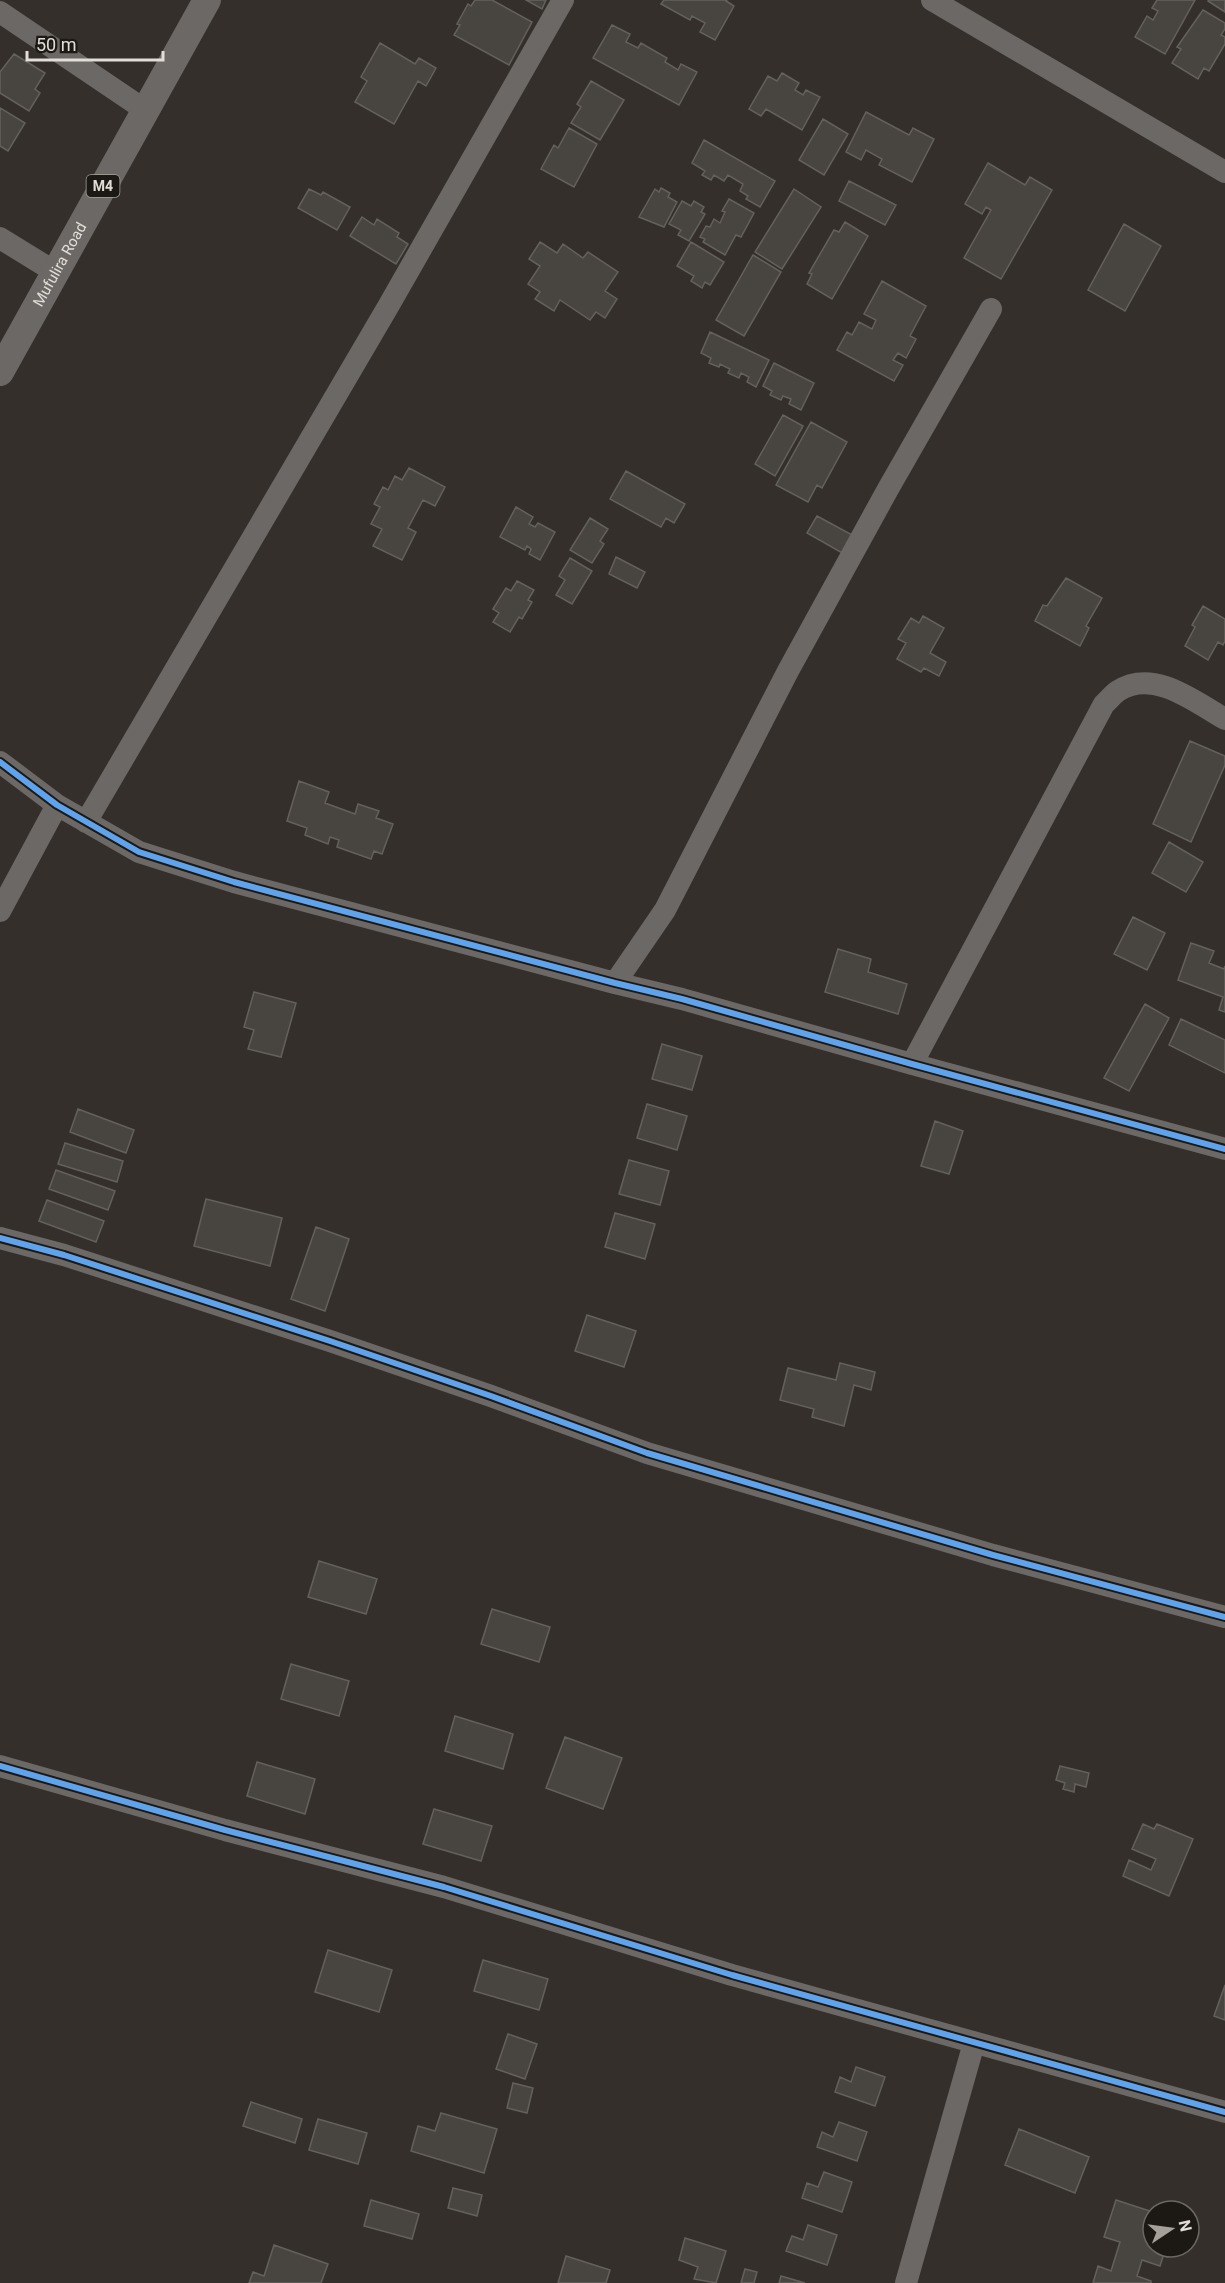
<svg xmlns="http://www.w3.org/2000/svg" width="1225" height="2283" viewBox="0 0 1225 2283" font-family="Roboto,sans-serif">
	<rect width="100%" height="100%" fill="#342f2a"/>
	<path fill="#484440" stroke="#64605c" stroke-width="1.5" d="M475,0H492L532,22L509,65L454,35L460,25L457,24L468,4L471,6Z
		M526,0H546L542,9Z
		M664,0H727L726,1L734,6L715,40L700,32L705,23L692,16L690,20L661,4Z
		M1157,0H1195L1165,54L1135,37L1147,16L1153,20L1158,11L1152,8Z
		M1209,0H1225V12L1208,1Z
		M1203,10L1225,23V29L1221,35L1225,37V44L1209,71L1204,68L1198,79L1172,63L1181,49L1177,47Z
		M612,25L630,34L626,42L638,48L641,43L667,58L665,62L678,70L681,64L697,72L679,105L593,58Z
		M380,43L415,64L419,58L436,68L426,86L418,81L394,124L355,102L367,81L361,77Z
		M14,54L45,73L35,89L40,93L29,111L0,93V72Z
		M782,73L799,83L795,90L803,95L806,90L820,97L802,130L766,109L761,116L749,109L768,76L777,81Z
		M591,81L624,100L600,140L571,123L581,107L577,104Z
		M0,108L25,123L8,151L0,146Z
		M866,112L909,135L913,128L934,139L912,182L879,165L882,159L866,150L861,160L846,152Z
		M823,119L848,134L824,175L799,160Z
		M569,128L597,144L574,187L541,169L554,145L558,148Z
		M704,140L775,181L760,207L746,199L748,196L740,191L743,184L728,175L724,181L714,175L711,180L702,175L705,171L692,163Z
		M988,163L1025,185L1030,177L1052,190L1001,279L964,258L991,210L986,207L982,214L965,204Z
		M849,181L896,205L885,225L839,201Z
		M661,188L670,193L668,197L677,202L664,227L639,217L655,189L659,192Z
		M309,189L321,195L323,192L350,207L337,230L298,208Z
		M794,189L821,207L782,269L755,252Z
		M729,199L754,213L741,237L736,235L725,255L703,242L705,239L700,237L706,226L710,227L714,219L720,223L725,212L722,211Z
		M682,201L691,206L694,201L704,207L701,212L705,214L689,241L678,235L681,230L669,224Z
		M362,217L374,225L377,219L399,233L397,237L408,244L396,264L350,236Z
		M845,222L868,236L832,299L807,284L812,274L809,273L834,230L839,232Z
		M1124,224L1161,246L1125,311L1088,290Z
		M540,242L557,253L563,244L583,258L588,252L618,272L605,291L617,299L605,318L596,312L590,320L560,300L554,311L535,299L540,292L528,284L540,266L529,259Z
		M691,242L724,262L710,285L705,282L702,288L691,281L694,276L677,266Z
		M753,255L781,272L744,336L716,320Z
		M882,281L926,306L910,336L916,339L906,358L898,353L893,360L903,365L894,381L837,350L847,332L852,335L859,322L872,329L876,320L864,314Z
		M710,332L769,360L756,387L747,382L749,377L741,373L739,378L728,373L730,369L720,364L719,367L709,363L711,358L701,353Z
		M774,363L814,383L801,410L789,404L791,399L783,396L781,400L770,395L772,391L763,386Z
		M783,415L803,426L775,476L755,464Z
		M811,422L847,442L822,488L817,485L808,502L776,485Z
		M409,468L445,487L435,506L423,500L408,528L416,532L402,560L373,546L382,529L371,524L380,507L374,504L383,487L388,490L395,476L402,480Z
		M626,471L685,504L674,523L666,518L661,527L610,499Z
		M516,507L533,517L529,524L535,527L538,523L555,532L540,560L529,554L531,549L527,546L525,550L500,537Z
		M817,516L854,536L844,554L807,533Z
		M590,518L608,529L600,541L604,544L592,563L570,550Z
		M616,557L645,572L637,588L609,574Z
		M570,558L592,571L572,604L556,595L565,580L559,576Z
		M1066,578L1102,598L1086,626L1089,628L1080,646L1035,621L1043,605L1047,606Z
		M517,581L534,590L528,600L532,602L522,619L519,617L510,632L493,622L499,613L493,609L506,588L511,591Z
		M1203,606L1225,619V641L1223,645L1218,642L1208,660L1185,646L1195,627L1192,625Z
		M923,616L944,628L930,653L946,662L939,676L924,668L921,672L897,659L906,643L898,639L911,618L919,623Z
		M1190,741L1225,756V765L1191,842L1153,824Z
		M299,781L329,792L325,803L355,814L358,804L379,811L376,818L393,824L382,854L374,851L371,859L337,847L339,840L330,837L328,844L305,835L307,828L287,821Z
		M1169,842L1203,862L1186,892L1152,873Z
		M1133,917L1165,933L1147,970L1114,954Z
		M1191,943L1214,951L1209,963L1224,969L1225,966V1012L1219,1010L1223,997L1178,980Z
		M838,949L871,959L868,972L907,984L898,1014L825,992Z
		M254,992L296,1003L281,1057L248,1049L254,1030L244,1027Z
		M1145,1004L1169,1018L1129,1091L1104,1078Z
		M1181,1019L1225,1040V1073L1169,1045Z
		M662,1044L702,1056L692,1090L652,1079Z
		M647,1104L687,1116L677,1150L637,1138Z
		M78,1109L134,1130L126,1153L70,1132Z
		M935,1121L963,1131L949,1174L921,1166Z
		M65,1143L123,1161L117,1182L58,1164Z
		M629,1160L669,1171L660,1205L619,1194Z
		M56,1170L115,1191L108,1210L49,1189Z
		M206,1199L282,1218L270,1266L194,1246Z
		M47,1200L104,1221L96,1242L39,1221Z
		M615,1213L655,1224L645,1259L605,1247Z
		M316,1227L349,1239L325,1311L291,1299Z
		M587,1315L636,1331L624,1367L575,1351Z
		M840,1363L875,1372L871,1390L854,1385L844,1426L812,1417L814,1409L780,1400L788,1368L836,1380Z
		M319,1561L377,1579L366,1614L308,1597Z
		M492,1609L550,1627L539,1662L481,1644Z
		M291,1664L349,1681L339,1716L281,1699Z
		M455,1716L513,1734L503,1769L445,1751Z
		M565,1737L622,1758L603,1809L546,1788Z
		M257,1762L315,1779L305,1814L247,1796Z
		M1060,1766L1089,1773L1086,1787L1075,1784L1074,1792L1063,1789L1065,1783L1056,1780Z
		M434,1809L492,1826L481,1861L423,1844Z
		M1143,1824L1154,1829L1157,1824L1193,1839L1169,1896L1123,1876L1129,1860L1151,1870L1156,1859L1132,1849Z
		M328,1950L392,1970L379,2012L315,1992Z
		M483,1960L548,1979L539,2010L474,1991Z
		M1225,1985V2020L1214,2016Z
		M508,2034L537,2044L525,2079L496,2069Z
		M856,2067L885,2077L875,2106L835,2092L840,2077L851,2082Z
		M513,2083L533,2088L527,2113L507,2108Z
		M251,2102L302,2119L295,2143L243,2126Z
		M441,2113L497,2129L484,2173L411,2151L418,2126L435,2131Z
		M318,2119L367,2133L358,2164L309,2150Z
		M839,2122L867,2132L857,2161L817,2147L822,2132L833,2137Z
		M1019,2129L1089,2157L1075,2193L1005,2165Z
		M824,2172L852,2182L842,2212L802,2198L807,2183L818,2187Z
		M453,2188L482,2195L477,2216L448,2208Z
		M371,2200L419,2214L412,2239L364,2226Z
		M1116,2200L1153,2212V2247H1166L1160,2266L1142,2260L1137,2276L1151,2281V2283H1093L1098,2266L1111,2271L1120,2242L1104,2237Z
		M808,2225L837,2235L827,2265L786,2251L792,2236L803,2240Z
		M685,2238L726,2251L716,2283L694,2279L698,2267L679,2260Z
		M274,2245L328,2264L321,2283H249L253,2272L264,2276Z
		M566,2256L610,2270L606,2283H558Z
		M745,2269L757,2272L754,2283H741Z
		M781,2276L805,2283H779Z"/>
	<g fill="none" stroke-linecap="round" stroke-linejoin="round">
		<path stroke="#6b6866" stroke-width="22" d="M932,0L1225,172
			M0,12L145,110
			M0,238L55,272
			M0,762L57,805L139,852L234,882L615,983L682,999L912,1064L1225,1149
			M86,822L389,305L563,0
			M0,911L57,805
			M615,983L665,910L788,671L888,489L991,309
			M912,1064L1104,704C1109,700 1113,694 1118,691C1154,668 1195,702 1225,719
			M0,1238L64,1255L330,1341L491,1396L647,1453L993,1555L1225,1617
			M0,1766L225,1830L444,1887L732,1975L1225,2112
			M906,2283L974,2043"/>
		<path stroke="#6c6866" stroke-width="28" id="s1" d="M0,372L207,0"/>
		<g stroke="#1c1814" stroke-width="10">
			<path id="cycleway" d="M0,762L57,805L139,852L234,882L615,983L682,999L912,1064L1225,1149
				M0,1238L64,1255L330,1341L491,1396L647,1453L993,1555L1225,1617
				M0,1766L225,1830L444,1887L732,1975L1225,2112"/>
		</g>
		<use href="#cycleway" stroke="#60a3ed" stroke-width="6"/>
	</g>
	<g text-anchor="middle" stroke-width="4.5" stroke-linejoin="round" paint-order="stroke">
		<rect fill="#1c1814" stroke="#a7a29c" stroke-width="1.5" x="86.5" y="175" width="33" height="22" rx="4.5"/>
		<g font-size="14" font-weight="bold" fill="#e2ddd7">
			<text x="103" y="191">M4</text>
		</g>
		<g font-size="15" fill="#e2ddd7" stroke="#1c1814">
			<text dy="5" stroke="none"><textPath href="#s1" startOffset="123">Mufulira Road</textPath></text>
		</g>
	</g>
	<g transform="translate(1171 2229) rotate(77)"><circle r="28" fill="#1c1814" stroke="#6b6762" stroke-width="1.5"/>
	<path d="M0-4.5L10 22L0 15L-10 22Z" fill="#a5a09a"/>
	<text y="-9" font-size="16" font-weight="bold" text-anchor="middle" fill="#e2ddd7">N</text>
	</g>
	<path d="M27 51v9h136v-9" fill="none" stroke="#e2ddd7" stroke-width="3"/>
	<text x="36" y="51" font-size="18" fill="#e2ddd7" stroke="#1c1814" stroke-width="4.5" paint-order="stroke">50 m</text>
</svg>
